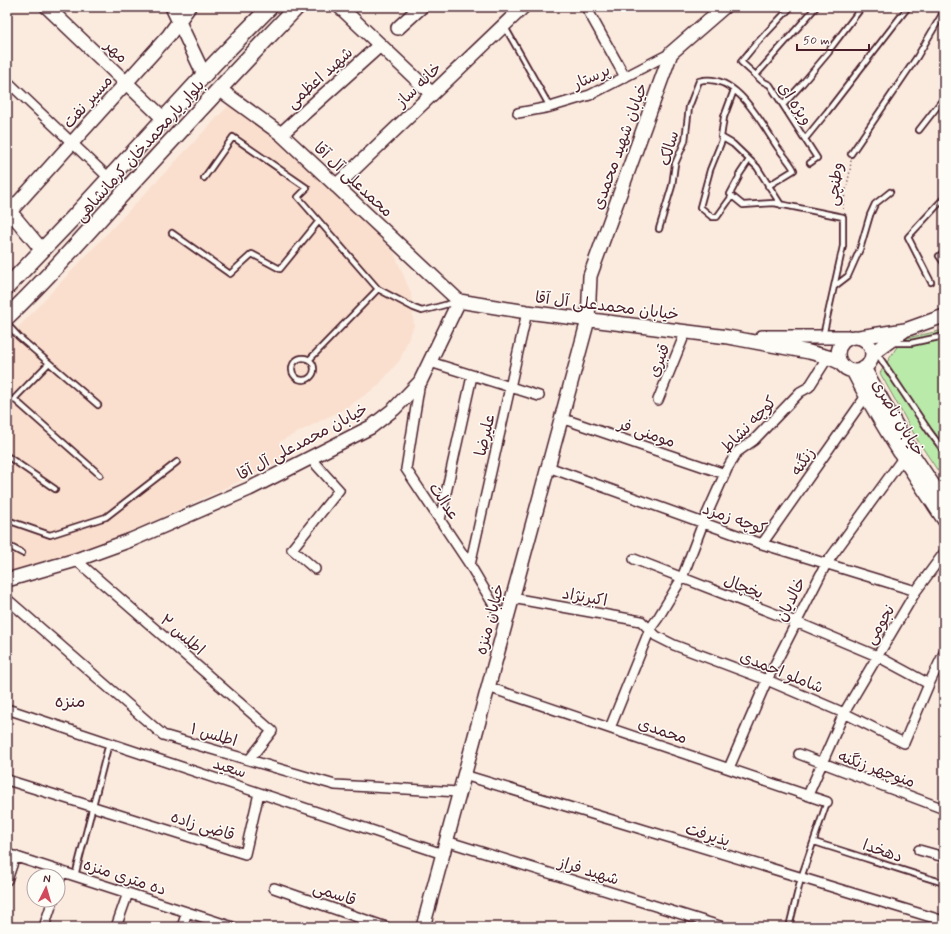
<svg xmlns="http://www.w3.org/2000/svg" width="951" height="934" viewBox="0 0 951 934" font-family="Mynerve,'Playpen Sans Arabic',sans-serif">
	<rect width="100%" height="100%" fill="#fbebdf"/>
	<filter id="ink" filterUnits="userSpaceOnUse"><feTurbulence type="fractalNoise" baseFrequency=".025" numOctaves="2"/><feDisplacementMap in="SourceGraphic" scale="8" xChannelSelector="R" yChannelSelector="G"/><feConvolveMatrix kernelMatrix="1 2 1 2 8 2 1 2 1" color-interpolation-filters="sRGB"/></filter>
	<g filter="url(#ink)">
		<path fill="#fadfce" d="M229,105L278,138L393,250L411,293L414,326L400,360L377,387L346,408L279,442L293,456L146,525L91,547L7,572V339Z"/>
		<path fill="#baeaaa" stroke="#82846a" d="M944,330V480L918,441L880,373L902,339Z"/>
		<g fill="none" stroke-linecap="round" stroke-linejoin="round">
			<g stroke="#4a1f2b" stroke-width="8">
				<path id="lane" d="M791,7L755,45L741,62L762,81L770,85L817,158L810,163
					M505,27L550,107
					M756,75L816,7
					M734,90L724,117L721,137L733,144L757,167L781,205
					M783,105L803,83L829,52L830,49L862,7
					M919,130L944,98
					M723,138L710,170L700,207L712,217H717L732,196L743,205L774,203L843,217V246L823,336
					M805,139L827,112L908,7
					M851,154L917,57L944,11
					M204,178L233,137L307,188L298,197L378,289L414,308L422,311L456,302
					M732,196L730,194L739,177V175L749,160
					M659,229L672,186L675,164L685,141L689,107L699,81C736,71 761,123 778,148C783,155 790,162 794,170L768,186
					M172,233L230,274L252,254L280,269L319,221
					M939,256L944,263
					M931,282L908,237L944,198
					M835,286L848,276L860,249L870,215L875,204L890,192
					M7,324L19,337L98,405
					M893,343H911L944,336
					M876,352L929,431L944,451
					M292 369a11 11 0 1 1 22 0a11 11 0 1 1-22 0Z
					M309,360L378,289
					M49,363L14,399L100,475
					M7,456L55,489
					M7,520L50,535L106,517L177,462
					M7,545L22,553
					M814,842C857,855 900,870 944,883
					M75,876L109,743
					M789,927L801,878L827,802"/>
			</g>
			<g stroke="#4a1f2b" stroke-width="12">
				<path id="street" d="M586,7L625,77
					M7,81L109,178
					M518,113L550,107L590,95L671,53
					M430,362L539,396
					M420,382L406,469L470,565L505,624
					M658,400L686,331
					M561,418L725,474
					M310,458L339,490L292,549L315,569
					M548,467L762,544L916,591
					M440,520L472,376
					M762,544L866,396
					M634,559L796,622L877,656L929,684
					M76,560L272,731L249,760
					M470,565L527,312
					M512,598L641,621L656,636L674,645L767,680L844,713L904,743L929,684L944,653
					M7,599L163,735L335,785L459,792
					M488,687L827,802
					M7,709L443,854
					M610,728L650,629L658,618L682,578L703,523L727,469L737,452L754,440L800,392L809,387L828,357
					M799,754L944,809
					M729,768L767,680L826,564L903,458
					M464,775L944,921
					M7,780L245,854L259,793
					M808,795L844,713L916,591L944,553
					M446,841L723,927
					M919,850L944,857
					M7,854L233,927
					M7,880L15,856
					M58,885L62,872
					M274,888L386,927
					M44,927L53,900
					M116,927L128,893
					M182,927L187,912"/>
			</g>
			<g stroke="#4a1f2b" stroke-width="16">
				<path id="secondary" d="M47,7L164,119
					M172,7L204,75
					M340,7L432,94
					M398,28L421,7
					M219,89L281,134L459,301
					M281,134L380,45
					M336,186L523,7
					M7,208L42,250
					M7,215L169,35L189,7
					M905,330L944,316
					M838 354a17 17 0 1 1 34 0a17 17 0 1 1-34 0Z
					M762,337H848
					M859,337L905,330L872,354
					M864,368L913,455L944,501
					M853,371C879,423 912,471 944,520
					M7,580L76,560L131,540L249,489L371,427L394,409L420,382L459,301L527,312L728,337L809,352L828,357L839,362
					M423,927L588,320L590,276L671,53L724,7"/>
			</g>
			<g stroke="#4a1f2b" stroke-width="18">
				<path id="primary" d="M7,287L72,219L216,62L270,7
					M7,317C45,281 80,241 115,202C175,137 235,71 297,7"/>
			</g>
			<path stroke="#4a1f2b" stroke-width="1.5" stroke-dasharray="1 3" stroke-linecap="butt" d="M843,209V204L850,171L851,160"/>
			<use href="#lane" stroke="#fdfcf7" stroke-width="4.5"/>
			<use href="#street" stroke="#fdfcf7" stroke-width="9"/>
			<use href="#secondary" stroke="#fdfcf7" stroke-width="13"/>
			<use href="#primary" stroke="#fdfcf7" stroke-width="15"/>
		</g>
	</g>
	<g text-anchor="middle" stroke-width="3" stroke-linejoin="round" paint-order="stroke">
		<g font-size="16" fill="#4a1f2b" stroke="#fdfcf7">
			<text transform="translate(117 51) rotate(44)" y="6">مهر</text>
			<text transform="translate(591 76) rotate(-24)" y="6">پرستار</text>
			<text transform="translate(319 77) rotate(-42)" y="6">شهید اعظمی</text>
			<text transform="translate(418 84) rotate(-44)" y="6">خانه ساز</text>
			<text transform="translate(87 101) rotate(-48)" y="6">مسیر نفت</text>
			<text transform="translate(796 103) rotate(56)" y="6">ویژه ای</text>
			<text transform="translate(619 146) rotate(-70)" y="6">خیابان شهید محمدی</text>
			<text transform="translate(668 148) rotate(-74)" y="6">سالک</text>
			<text transform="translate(139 150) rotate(-48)" y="6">بلوار یارمحمدخان کرمانشاهی</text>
			<text transform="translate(354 179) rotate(43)" y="6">محمدعلی آل آقا</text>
			<text transform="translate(834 184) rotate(-83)" y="6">وطنچی</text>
			<text transform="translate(607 305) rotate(7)" y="6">خیابان محمدعلی آل آقا</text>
			<text transform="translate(658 360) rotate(-68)" y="6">قنبری</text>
			<text transform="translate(899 417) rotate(59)" y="6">خیابان ناصری</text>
			<text transform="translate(748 424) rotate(-46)" y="6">کوچه نشاط</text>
			<text transform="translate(647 432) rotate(19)" y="6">مومنی فر</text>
			<text transform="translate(484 435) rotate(-77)" y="6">علیرضا</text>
			<text transform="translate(302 441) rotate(-28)" y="6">خیابان محمدعلی آل آقا</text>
			<text transform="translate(802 461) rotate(-55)" y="6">زنگنه</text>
			<text transform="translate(445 501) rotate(56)" y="6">عدالت</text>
			<text transform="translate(735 518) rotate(19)" y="6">کوچه زمرد</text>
			<text transform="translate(744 586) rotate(21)" y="6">یخچال</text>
			<text transform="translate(585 596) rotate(10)" y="6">اکبرنژاد</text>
			<text transform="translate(790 599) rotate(-63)" y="6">خالدیان</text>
			<text transform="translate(489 619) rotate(-75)" y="6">خیابان منزه</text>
			<text transform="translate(879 624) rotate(-59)" y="6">نجومی</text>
			<text transform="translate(183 634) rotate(41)" y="6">اطلس ۲</text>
			<text transform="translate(782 671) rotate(22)" y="6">شاملو احمدی</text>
			<text transform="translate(663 730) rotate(19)" y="6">محمدی</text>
			<text transform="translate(214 734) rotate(16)" y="6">اطلس ۱</text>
			<text transform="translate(230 767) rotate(18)" y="6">سعید</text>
			<text transform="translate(877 768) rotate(20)" y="6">منوچهر زنگنه</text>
			<text transform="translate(203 825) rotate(17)" y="6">قاضی زاده</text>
			<text transform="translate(708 834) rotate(17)" y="6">پذیرفت</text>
			<text transform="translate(883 850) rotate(19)" y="6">دهخدا</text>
			<text transform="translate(589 870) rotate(17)" y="6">شهید فراز</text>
			<text transform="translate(125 876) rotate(18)" y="6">ده متری منزه</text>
			<text transform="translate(335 893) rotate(19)" y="6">قاسمی</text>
		</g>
		<g font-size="17" fill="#4a1f2b" stroke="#fdfcf7">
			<text x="70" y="707">منزه</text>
		</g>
	</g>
	<rect width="951" height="934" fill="none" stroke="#fdfcf7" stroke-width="24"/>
	<rect x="12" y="12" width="927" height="910" fill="none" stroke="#4a1f2b" stroke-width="1.5" filter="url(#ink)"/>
	<g transform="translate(46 888) rotate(5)"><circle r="19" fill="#fdfcf7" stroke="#b5a4a5"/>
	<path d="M0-3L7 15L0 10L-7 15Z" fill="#d1495b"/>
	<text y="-6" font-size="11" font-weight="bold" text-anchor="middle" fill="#4a1f2b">N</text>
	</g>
	<path d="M797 44v6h72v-6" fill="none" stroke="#4a1f2b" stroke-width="2"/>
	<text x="803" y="44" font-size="12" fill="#4a1f2b" stroke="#fdfcf7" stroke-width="3" paint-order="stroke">50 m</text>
</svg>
